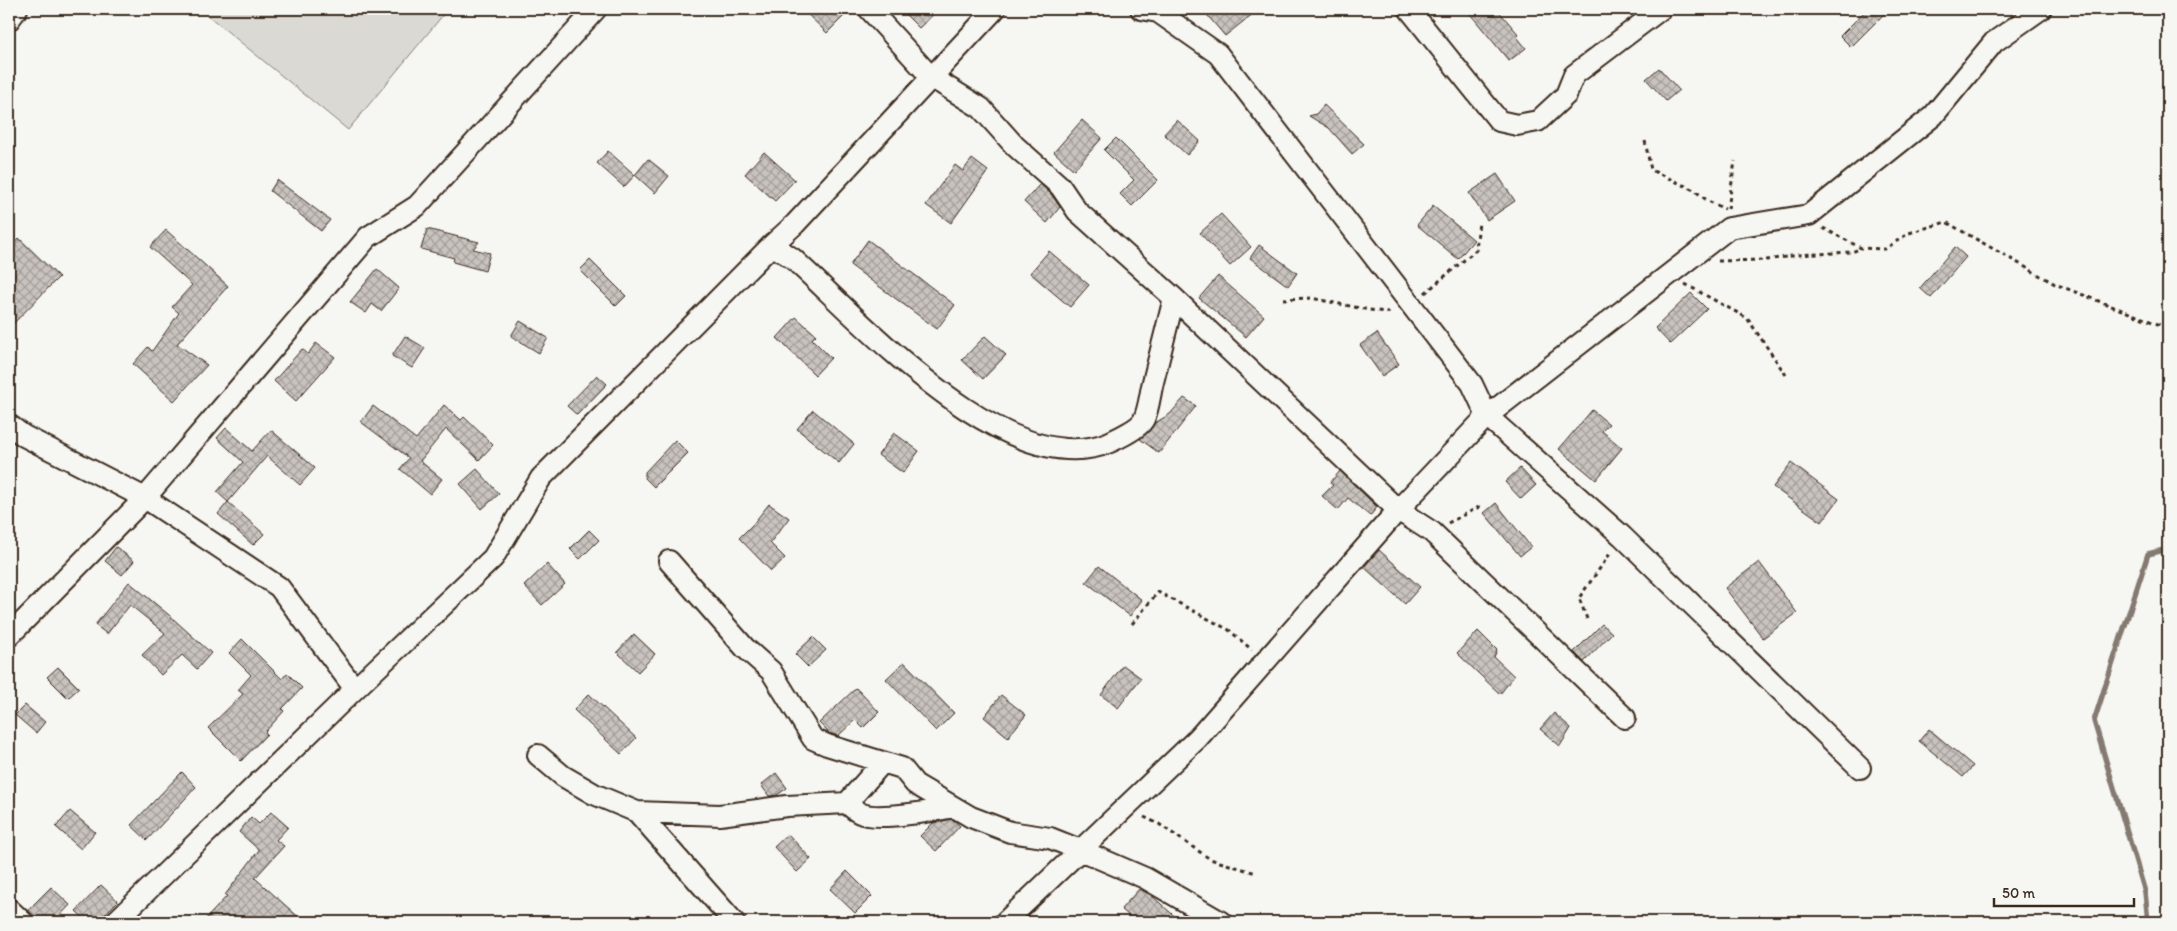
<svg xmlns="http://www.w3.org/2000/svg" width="2177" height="931" viewBox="0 0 2177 931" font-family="Itim,sans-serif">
	<defs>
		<pattern id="building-cross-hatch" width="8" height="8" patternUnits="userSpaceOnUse" patternTransform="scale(1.25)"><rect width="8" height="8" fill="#c8c3be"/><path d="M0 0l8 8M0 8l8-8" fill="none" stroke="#a49f9a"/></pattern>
	</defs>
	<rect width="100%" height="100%" fill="#f6f6f2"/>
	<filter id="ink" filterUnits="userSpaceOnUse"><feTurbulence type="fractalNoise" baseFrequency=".02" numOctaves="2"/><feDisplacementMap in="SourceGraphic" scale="10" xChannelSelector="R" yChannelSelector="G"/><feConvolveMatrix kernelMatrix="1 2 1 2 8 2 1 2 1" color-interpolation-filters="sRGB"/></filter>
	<g filter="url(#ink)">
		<path fill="#dad9d3" stroke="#8a8278" d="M200,9H448L348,130Z"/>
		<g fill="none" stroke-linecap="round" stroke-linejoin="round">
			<path stroke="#857a71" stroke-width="5.5" d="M2148,922L2145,892L2094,721L2148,554L2168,549"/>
		</g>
		<path fill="url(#building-cross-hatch)" stroke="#3b2a1e" d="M802,9H851L827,33Z
			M900,9H939L919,28Z
			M1202,9H1259L1225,36Z
			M1466,9H1497L1519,35L1517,37L1526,48L1509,61Z
			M1867,9H1889L1851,47L1840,36Z
			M1659,68L1679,90L1666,101L1646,79Z
			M1324,105L1364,144L1352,154L1329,128L1309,116L1316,114Z
			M1082,120L1102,138L1074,170L1054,152Z
			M1177,120L1200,141L1187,155L1164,134Z
			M1116,138L1158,180L1132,206L1120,194L1134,180L1104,150Z
			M608,151L635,175L624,187L597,163Z
			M764,152L795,180L775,201L745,174Z
			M648,159L669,176L655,193L635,175Z
			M972,159L988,171L951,223L926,205L955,165L963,171Z
			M1497,174L1515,201L1487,220L1469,193Z
			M277,180L330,220L321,231L270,191Z
			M1040,184L1051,194L1060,207L1047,223L1024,202Z
			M1433,206L1474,240L1458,259L1417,225Z
			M1221,214L1251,247L1230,266L1200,233Z
			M427,229L479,242L473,249L490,253L485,271L453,262L454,258L421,249Z
			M166,230L228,286L177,344L207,365L174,401L133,364L148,347L152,351L179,313L172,307L192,285L150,247Z
			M19,238L59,277L9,328V249Z
			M868,240L955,305L937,329L850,265Z
			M1259,245L1297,273L1288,286L1250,258Z
			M1955,247L1966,257L1931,298L1920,288Z
			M1049,251L1089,285L1070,307L1030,273Z
			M590,260L626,296L616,306L580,270Z
			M377,269L399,288L381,311L372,304L366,313L350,302Z
			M1218,276L1264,316L1246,337L1199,298Z
			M1691,293L1707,309L1670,344L1655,328Z
			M796,317L816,335L812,339L831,358L815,375L777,338Z
			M520,321L548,338L539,353L511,336Z
			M1377,333L1399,364L1382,376L1360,345Z
			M405,336L425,348L412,368L392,356Z
			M985,336L1006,355L983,379L962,360Z
			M316,343L335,357L296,401L274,381L302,349L308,354Z
			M597,375L607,384L577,415L567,406Z
			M1184,398L1196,406L1159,453L1140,439L1155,423L1170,414Z
			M444,405L461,420L464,417L493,445L479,460L446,429L420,461L442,479L430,494L400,469L409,458L361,422L373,406L416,439Z
			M813,410L854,444L839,463L797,429Z
			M1592,410L1609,424L1602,431L1622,448L1596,480L1559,449Z
			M226,428L252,451L271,430L315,468L300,485L267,456L228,502L217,492L243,462L217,438Z
			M894,433L919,451L903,473L878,455Z
			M675,440L688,453L654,487L645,478V472Z
			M1791,463L1839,499L1822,522L1773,487Z
			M1520,468L1536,485L1521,499L1505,482Z
			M477,469L499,494L482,509L460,484Z
			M1340,471L1377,507L1370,516L1348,498L1338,510L1322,496L1333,485L1330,483Z
			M228,502L264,534L253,545L218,514Z
			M1496,503L1531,547L1520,556L1484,513Z
			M769,504L789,518L770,543L785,558L771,571L739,538L753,524Z
			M589,530L599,540L580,559L570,549Z
			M116,547L134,561L122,575L105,561Z
			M1379,550L1420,587L1405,604L1364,567Z
			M1759,562L1797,613L1763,638L1725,588Z
			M547,564L565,584L542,605L524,586Z
			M1099,566L1142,600L1130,616L1086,582Z
			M129,582L169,615L211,653L197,669L182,655L161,675L142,655L165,633L130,605L107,634L95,625Z
			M1602,624L1612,633L1584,662L1574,652Z
			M1478,631L1497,650L1494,657L1514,676L1500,694L1457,653Z
			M634,634L655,654L638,672L617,652Z
			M813,637L826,650L808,667L795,654Z
			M242,639L282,679L287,673L302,688L282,709L284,711L265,732L267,734L241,761L208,728L243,694L238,690L251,675L229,653Z
			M904,662L954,713L936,731L886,679Z
			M1123,665L1141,678L1118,708L1101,695Z
			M58,667L79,688L68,698L47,677Z
			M856,688L879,712L863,728L855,720L838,736L829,733L819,723Z
			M589,694L636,738L621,754L574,710Z
			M1001,695L1026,715L1008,737L984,717Z
			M25,705L45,722L36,733L15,715Z
			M1554,713L1571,728L1560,746L1540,729Z
			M1929,729L1973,766L1963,777L1919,741Z
			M182,772L196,787L147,840L131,825Z
			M776,773L787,788L777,795L769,796L761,785Z
			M70,811L95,832L81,849L56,827Z
			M271,812L288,827L276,840L284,846L255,878L304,922H203L227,896L225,895L259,850L239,832L251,817L259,824Z
			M952,819L960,826L936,851L920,836L933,823Z
			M788,834L811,859L797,872L774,847Z
			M847,871L872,896L855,913L830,889Z
			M101,885L118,901L97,922H88L76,911Z
			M51,887L70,905L54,922H41L28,910Z
			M1139,889L1151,895L1181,922H1136L1121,909Z"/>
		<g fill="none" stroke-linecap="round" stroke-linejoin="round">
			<g stroke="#3b2a1e" stroke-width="24">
				<path id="minor" d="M869,9L931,77L981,108L1015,146L1060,186L1077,211L1174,298L1398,510L1432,532L1625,718
					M1141,9L1158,12L1218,54L1472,384L1487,416L1622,536L1860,768
					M1409,9L1499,121L1517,125L1538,121L1566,95L1574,75L1661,9
					M9,20L17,9
					M772,245L792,258C861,320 1008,486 1110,442C1119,438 1140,428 1144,419C1149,408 1150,394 1153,382C1160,354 1167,326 1174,298
					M9,425L24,436L145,498L279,587L355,689
					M669,561L745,648L771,671L813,739L827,745L902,768L915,784L971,817L1010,832L1050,838L1080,850L1145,878L1221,922
					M9,636L145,498L368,237L417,206L596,9
					M538,755L563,776L594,794L637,812L734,922
					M847,803L883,762
					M637,812L720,815L787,806L847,803C851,807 855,811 860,813C875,821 935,811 953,807
					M9,909L23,922
					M115,922L355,689L493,558L541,478L772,245L795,224L995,9
					M1005,922L1198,738L1398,510L1487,416L1729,228L1809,215L1933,116L1994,42L2041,9"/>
			</g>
			<path stroke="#3b2a1e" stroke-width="3" stroke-dasharray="4 4" stroke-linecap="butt" d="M1645,141L1651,170L1694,190L1708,201L1725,209
				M1728,209L1735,161
				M1823,228L1861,248L1885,249L1909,233L1946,222L2055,284L2168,328
				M1718,261L1767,260L1798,255L1852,252L1861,248
				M1685,284L1747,318L1786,375
				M1425,293L1476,250L1479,222
				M1283,299L1311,298L1369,310L1393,313
				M1448,523L1483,505
				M1587,619L1579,598L1612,551
				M1132,624L1158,592L1229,630L1252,650
				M1144,817L1159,824L1210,859L1256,873"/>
			<use href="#minor" stroke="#f6f6f2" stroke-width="20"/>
		</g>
	</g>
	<rect width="2177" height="931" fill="none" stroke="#f6f6f2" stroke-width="30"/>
	<rect x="15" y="15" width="2147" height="901" fill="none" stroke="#3b2a1e" stroke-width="2" filter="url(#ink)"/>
	<path d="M1994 898v8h140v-8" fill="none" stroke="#3b2a1e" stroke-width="2.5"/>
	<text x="2002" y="898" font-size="15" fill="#3b2a1e" stroke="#f6f6f2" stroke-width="4" paint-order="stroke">50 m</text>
</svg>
